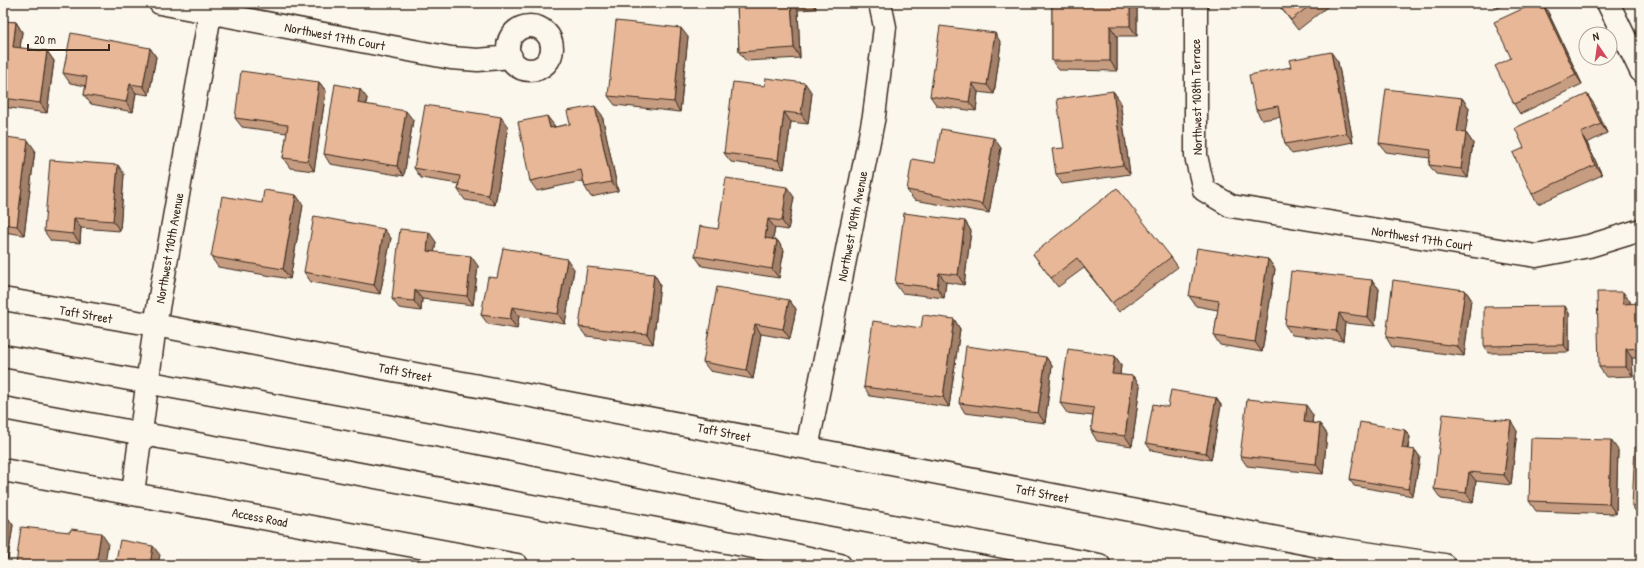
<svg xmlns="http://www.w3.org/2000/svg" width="1644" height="568" viewBox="0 0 1644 568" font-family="'Patrick Hand',sans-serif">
	<rect width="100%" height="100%" fill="#fbf7ec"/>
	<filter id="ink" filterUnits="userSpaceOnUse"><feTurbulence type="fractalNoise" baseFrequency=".025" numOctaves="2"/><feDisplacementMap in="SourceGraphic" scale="8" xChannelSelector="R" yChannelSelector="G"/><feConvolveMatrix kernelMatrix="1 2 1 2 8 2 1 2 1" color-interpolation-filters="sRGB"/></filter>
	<g filter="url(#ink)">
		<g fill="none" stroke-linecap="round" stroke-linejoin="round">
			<g stroke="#3b2a1e" stroke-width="25">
				<path id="street" d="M160,3L451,58L478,60L511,57
					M1196,3V156L1204,190L1231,206L1536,256L1589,246L1641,230
					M1608,3L1641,71
					M508 48a22 22 0 1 1 44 0a22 22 0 1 1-44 0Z
					M3,299L155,325L807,448L1319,546L1444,565
					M807,448L874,116L885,27L880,3
					M3,470L517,565
					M133,493L155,325L212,3"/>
			</g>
			<g stroke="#3b2a1e" stroke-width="25">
				<path id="secondary" d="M3,356L474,442L787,506L1099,565
					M3,408L786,553L840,565"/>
			</g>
			<use href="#street" stroke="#fbf7ec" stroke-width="22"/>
			<use href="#secondary" stroke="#fbf7ec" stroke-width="22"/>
		</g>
		<path fill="#c79d82" stroke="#3b2a1e" d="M737,3H815L816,9L798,10L800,58L746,61L739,52Z
			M958,3H992L960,7Z
			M1052,3H1137V36H1117V71L1059,70L1052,61Z
			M1277,3H1332L1298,30Z
			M1492,3H1508L1496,9Z
			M1535,3H1542L1547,10L1582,84L1520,114L1514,104L1511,58Z
			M3,21L16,22L22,32L20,48L47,51L54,61L47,113L3,107Z
			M688,37L680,112L615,105L608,96Z
			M1001,43L994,94L978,92L976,111L937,106L930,96Z
			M150,48L156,57L149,95L136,93L133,112L91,104L84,95L86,86L70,83L63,73Z
			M1338,62L1353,142L1292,154L1285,144L1280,117L1262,120L1256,110Z
			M319,82L326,91L314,171L290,168L283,158L287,133L242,127L235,118Z
			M765,86L812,93L808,124L791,122L784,169L731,162L724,153Z
			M1113,91L1120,101L1130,174L1062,184L1056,174L1064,148Z
			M367,98L366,104L413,120L404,176L330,164L324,154Z
			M1462,98L1469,108L1465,133H1466L1473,143L1468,178L1436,174L1429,165L1430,158L1386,152L1379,143Z
			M1594,104L1607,133L1587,143L1602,175L1538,204L1532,194L1524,148Z
			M602,115L618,191L591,197L585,187L583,181L537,191L530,181L554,125L555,127L570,124Z
			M508,127L495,205L465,200L458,190L459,184L421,178L414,168Z
			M3,146L35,150L24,235L3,232Z
			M1001,148L989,213L914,200L907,190L935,163Z
			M124,174L120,231L81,228L80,243L51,241L44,231Z
			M296,195L303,205L290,279L218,267L211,257L262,203Z
			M794,197L788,230L775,228L773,239L777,240L784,250L779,278L702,266L695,256L718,229Z
			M965,221L971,231L964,285L946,282L944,298L902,293L895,283Z
			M391,238L380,294L311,282L304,272Z
			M436,242L434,252L478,266L473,305L422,299L421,311L399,308L392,299Z
			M1033,254L1171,257L1178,267L1119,312L1084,268L1058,287Z
			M1268,259L1275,269L1262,352L1220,345L1214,336L1218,310L1196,306L1189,296Z
			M574,269L565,324L519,316L517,329L488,324L481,315L497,278Z
			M654,274L660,284L653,344L586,336L579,327Z
			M1372,280L1379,289L1375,326L1345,323L1343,341L1292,335L1285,325Z
			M1465,290L1471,299L1464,356L1392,347L1386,337Z
			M789,300L796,309L790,339L761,334L753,379L710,371L703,362Z
			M1630,301V304L1641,303V358H1632L1633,376L1606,377L1599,367Z
			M1569,313V352L1489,353L1484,346Z
			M954,319L960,329L949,407L870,396L864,387L921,328Z
			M1115,356L1121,365L1120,375L1133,376L1140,386L1132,446L1097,441L1091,431L1093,416L1067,413L1060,403Z
			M1046,357L1052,366L1045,423L965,413L959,403Z
			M1216,398L1221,405L1211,460L1151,450L1146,443Z
			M1313,415L1312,423L1320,424L1327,434L1323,474L1247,466L1240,456Z
			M1405,430L1410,437L1408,449L1415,450L1420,457L1413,496L1354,486L1350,479Z
			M1517,431L1511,485L1476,481L1473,503L1441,499L1434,489Z
			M1641,448V516H1639L1632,506Z
			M1618,450L1616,514L1536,511L1529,501Z
			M3,518H8L13,525L8,559L3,558Z"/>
		<path fill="#a2806a" stroke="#3b2a1e" d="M791,3H793L798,10L800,58L794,48Z
			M811,3H815L816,9Z
			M1130,3H1137V36L1130,26Z
			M1542,3L1547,10L1582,84L1576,75Z
			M16,22L22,32L19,57L13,47Z
			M1110,26L1117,36V71L1110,61Z
			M681,28L688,37L680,112L674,102Z
			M995,33L1001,43L994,94L987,85Z
			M150,48L156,57L149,95L143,86Z
			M47,51L54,61L47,113L40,103Z
			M1331,52L1338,62L1353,142L1346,133Z
			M319,82L326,91L314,171L308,161Z
			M805,83L812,93L808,124L801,114Z
			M972,83L978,92L976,111L969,102Z
			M130,84L136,93L133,112L126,102Z
			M360,89L367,98L365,113L358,103Z
			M1113,91L1120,101L1130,174L1123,165Z
			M1587,94L1594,104L1607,133L1601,124Z
			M1462,98L1469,108L1464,142L1457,132Z
			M595,106L602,115L618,191L611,182Z
			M406,111L413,120L404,176L397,166Z
			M784,112L791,122L784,169L778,160Z
			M547,116L554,125L557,138L550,128Z
			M501,117L508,127L495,205L488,195Z
			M1466,133L1473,143L1468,178L1461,169Z
			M1581,133L1587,143L1602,175L1595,165Z
			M994,138L1001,148L989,213L982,204Z
			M28,140L35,150L24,235L17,226Z
			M118,165L124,174L120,231L113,221Z
			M787,187L794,197L788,230L782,221Z
			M296,195L303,205L290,279L283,269Z
			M74,218L81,228L80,243L73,234Z
			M768,219L775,228L771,248L765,238Z
			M965,221L971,231L964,285L958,275Z
			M384,229L391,238L380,294L374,285Z
			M429,232L436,242L433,261L427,251Z
			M777,240L784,250L779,278L772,269Z
			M471,256L478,266L473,305L467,296Z
			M567,259L574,269L565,324L558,314Z
			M1268,259L1275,269L1262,352L1255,342Z
			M939,273L946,282L944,298L937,288Z
			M654,274L660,284L653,344L647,334Z
			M1372,280L1379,289L1375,326L1368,317Z
			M415,290L422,299L421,311L414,301Z
			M1465,290L1471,299L1464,356L1457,346Z
			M1623,292L1630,301V314L1623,304Z
			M789,300L796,309L790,339L783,329Z
			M1565,306L1569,313V352L1564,345Z
			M512,307L519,316L517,329L510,319Z
			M1339,313L1345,323L1343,341L1336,331Z
			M954,319L960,329L949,407L943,397Z
			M755,324L761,334L753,379L746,370Z
			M1626,349L1632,358L1633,376L1626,367Z
			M1115,356L1121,365L1119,383L1112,374Z
			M1046,357L1052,366L1045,423L1038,413Z
			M1133,376L1140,386L1132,446L1125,436Z
			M1216,398L1221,405L1211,460L1206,453Z
			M1306,405L1313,415L1311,432L1304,422Z
			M1511,421L1517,431L1511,485L1504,475Z
			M1320,424L1327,434L1323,474L1316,464Z
			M1405,430L1410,437L1406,455L1402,448Z
			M1611,440L1618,450L1616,514L1609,504Z
			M1415,450L1420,457L1413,496L1408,489Z
			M1469,472L1476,481L1473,503L1466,493Z
			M8,518L13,525L8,559L3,552Z
			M101,533L108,543L105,565H96Z
			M153,546L160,555L158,565H150Z"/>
		<path fill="#e7b797" stroke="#3b2a1e" d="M737,3H791L794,48L739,52Z
			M1052,3H1130V26H1110V61H1052Z
			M1277,3H1313L1291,20Z
			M1535,3H1542L1576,75L1514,104L1495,66L1511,58L1494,22Z
			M3,21L16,22L13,47L47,51L40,103L3,98Z
			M616,21L681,28L674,102L608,96Z
			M940,26L995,33L987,85L972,83L969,102L930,96Z
			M71,33L150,48L143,86L130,84L126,102L84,95L87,77L63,73Z
			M1331,52L1346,133L1285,144L1278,106L1256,110L1249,75L1291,67L1289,60Z
			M241,71L319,82L308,161L283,158L288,125L235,118Z
			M766,78L805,83L801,114L784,112L778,160L724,153L733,82L765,86Z
			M335,84L360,89L358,103L406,111L397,166L324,154Z
			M1386,89L1462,98L1457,132L1466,133L1461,169L1429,165L1431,150L1379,143Z
			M1113,91L1123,165L1056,174L1052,149L1064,148L1057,99Z
			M1587,94L1601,124L1581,133L1595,165L1532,194L1513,153L1524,148L1515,128Z
			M425,105L501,117L488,195L458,190L460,176L414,168Z
			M595,106L611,182L585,187L581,170L530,181L518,122L547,116L550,128L570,124L567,111Z
			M941,129L994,138L982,204L907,190L912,159L935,163Z
			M6,137L28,140L17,226L3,224V146H4Z
			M50,160L118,165L113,221L74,218L73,234L44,231Z
			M726,178L787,187L782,221L768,219L765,238L777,240L772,269L695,256L700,226L718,229Z
			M1117,188L1171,257L1112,303L1077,258L1051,278L1033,254Z
			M264,190L296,195L283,269L211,257L222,196L262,203Z
			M904,213L965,221L958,275L939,273L937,288L895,283Z
			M314,216L384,229L374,285L304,272Z
			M400,229L429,232L427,251L471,256L467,296L415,290L414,301L392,299Z
			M503,248L567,259L558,314L512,307L510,319L481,315L488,277L497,278Z
			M1197,248L1268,259L1255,342L1214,336L1219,301L1189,296Z
			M587,267L654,274L647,334L579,327Z
			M1291,271L1372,280L1368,317L1339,313L1336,331L1285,325Z
			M1393,280L1465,290L1457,346L1386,337Z
			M717,287L789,300L783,329L755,324L746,370L703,362Z
			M1597,292H1623V304L1641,303V348L1626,349V367H1599Z
			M1565,306L1564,345L1484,346V307Z
			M923,315L954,319L943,397L864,387L873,321L921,328Z
			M966,346L1046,357L1038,413L959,403Z
			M1068,349L1115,356L1112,374L1133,376L1125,436L1091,431L1094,408L1060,403Z
			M1171,390L1216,398L1206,453L1146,443L1153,404L1168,407Z
			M1247,399L1306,405L1304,422L1320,424L1316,464L1240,456Z
			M1443,414L1511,421L1504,475L1469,472L1466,493L1434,489Z
			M1360,422L1405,430L1402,448L1415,450L1408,489L1350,479Z
			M1531,438L1611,440L1609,504L1529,501Z
			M1635,447L1641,448V506H1632Z
			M3,518H8L3,552Z
			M21,527L70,532L71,529L101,533L96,565H16Z
			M120,540L153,546L150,565H115Z
			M201,561L225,565H200Z"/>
	</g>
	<g text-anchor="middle" stroke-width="3" stroke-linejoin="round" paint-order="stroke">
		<g font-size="13" fill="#3b2a1e" stroke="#fbf7ec">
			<text transform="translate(335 36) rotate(11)" y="5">Northwest 17th Court</text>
			<text transform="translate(1196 97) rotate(-91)" y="5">Northwest 108th Terrace</text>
			<text transform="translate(852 226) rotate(-79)" y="5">Northwest 109th Avenue</text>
			<text transform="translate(1422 238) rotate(9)" y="5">Northwest 17th Court</text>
			<text transform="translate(169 248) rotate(-80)" y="5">Northwest 110th Avenue</text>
			<text transform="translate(86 314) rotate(10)" y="5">Taft Street</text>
			<text transform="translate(405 372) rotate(11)" y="5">Taft Street</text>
			<text transform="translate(724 432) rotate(11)" y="5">Taft Street</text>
			<text transform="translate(1042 493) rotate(11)" y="5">Taft Street</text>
			<text transform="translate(260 517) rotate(11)" y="5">Access Road</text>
		</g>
	</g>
	<rect width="1644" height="568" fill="none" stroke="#fbf7ec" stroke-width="16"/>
	<rect x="8" y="8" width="1628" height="552" fill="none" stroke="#3b2a1e" stroke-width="1.5" filter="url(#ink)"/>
	<g transform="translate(1598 46) rotate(347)"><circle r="19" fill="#fbf7ec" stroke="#aea59a"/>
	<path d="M0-3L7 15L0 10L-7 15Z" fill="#d1495b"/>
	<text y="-6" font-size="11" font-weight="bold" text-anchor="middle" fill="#3b2a1e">N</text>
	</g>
	<path d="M28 44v6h81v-6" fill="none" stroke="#3b2a1e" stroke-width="2"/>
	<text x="34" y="44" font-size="12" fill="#3b2a1e" stroke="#fbf7ec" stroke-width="3" paint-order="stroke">20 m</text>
</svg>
